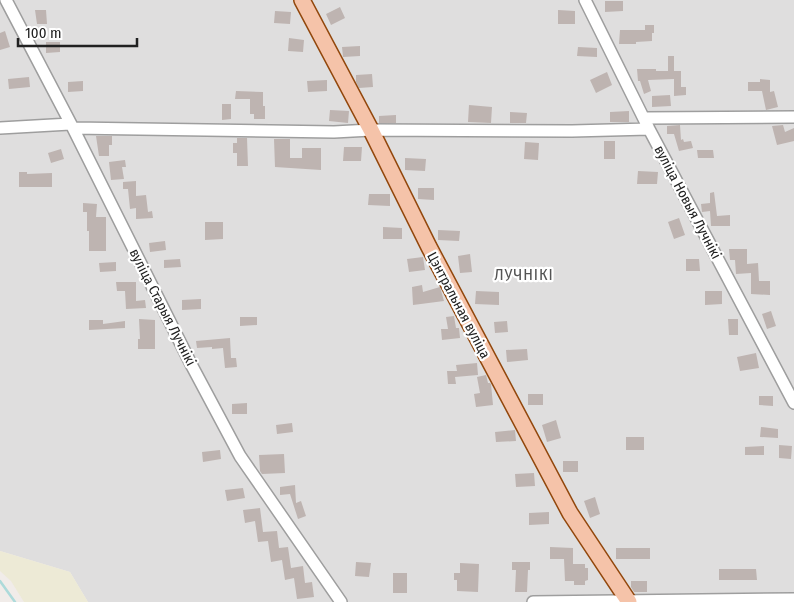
<svg xmlns="http://www.w3.org/2000/svg" width="794" height="602" viewBox="0 0 794 602" font-family="'Fira Sans Condensed',sans-serif">
	<rect width="100%" height="100%" fill="#f1ece9"/>
	<path fill="#dfdede" d="M0,0H794V602H88L70,572L0,551Z"/>
	<path fill="#edead6" d="M0,551L70,572L88,602H24L11,581L0,571Z"/>
	<g fill="none" stroke-linecap="round" stroke-linejoin="round">
		<path stroke="#addada" stroke-width="2.5" d="M0,581L15,602"/>
	</g>
	<path fill="#beb4b1" d="M605,1H623V11L605,12Z
		M340,7L345,18L331,25L326,14Z
		M35,10H46L47,24H37Z
		M558,10L575,11V24H558Z
		M275,11L291,12L290,24L274,23Z
		M645,25H654V33H652V41L636,42V44H619L620,30H645Z
		M5,31L10,47L0,50V33Z
		M289,38L304,40L303,52L288,51Z
		M46,42H60V52L46,53Z
		M360,46V56L343,57L342,47Z
		M578,47L597,48V57L577,56Z
		M668,56H674V71H681V87H686V95L674,96V79L648,80L651,91L644,94L640,81H638L637,69H656V71H668Z
		M607,72L612,85L596,93L590,80Z
		M372,74L373,87L359,88L356,82V75Z
		M29,77L30,87L9,89L8,79Z
		M760,79L770,80V92L774,91L778,107L766,110L762,91H748V82H760Z
		M327,80V91L308,92L307,81Z
		M83,81V91L68,92V82Z
		M236,91L263,92V106H265V119H254V114H250V99H235Z
		M670,95L671,106L652,107V96Z
		M222,104H231V119L222,120Z
		M469,105L492,107L491,123L468,122Z
		M330,110L349,111L348,123L329,121Z
		M629,111V122H610V112Z
		M510,112L527,113L526,123H510Z
		M396,115V123H379V116Z
		M680,125L681,140L683,139L684,142L691,141L693,148L679,151L674,134H667V126Z
		M783,125L785,132L794,128V141L777,145L772,126Z
		M96,136H112V145H109V156H99Z
		M237,138H247L248,166H237V153H233V143H237Z
		M274,139H290V158H302V148H321V170L275,167Z
		M604,141H615V159H604Z
		M525,142L539,143L538,160L524,159Z
		M344,147H362L361,161H343Z
		M61,149L64,159L51,163L48,153Z
		M697,150H713L714,158H698Z
		M405,158L426,159L425,171L405,170Z
		M125,160L126,167H122L124,179L111,180L109,162Z
		M638,171L658,172L657,184H637Z
		M19,172H27V174L52,173V187H19Z
		M136,181V196L146,195L148,212L152,211L153,218L136,219V208L130,209L128,189H123V182Z
		M418,188H434V200L418,199Z
		M714,192L717,216L730,215V226H711L710,211L702,212L701,204L710,203V193Z
		M369,194H390V206L368,205Z
		M83,203L97,204L96,217H106V251H89V231H87V212H83Z
		M679,218L685,235L674,239L668,222Z
		M205,222H223V239L205,240Z
		M383,227L402,228V239H383Z
		M438,230L460,231L459,241L438,240Z
		M165,241L166,250L150,252L149,243Z
		M729,249H747V264L758,263L759,281H770V295L751,294V273L736,274L735,260H730Z
		M470,254L472,272L460,273L458,256Z
		M423,257L425,270L409,272L407,259Z
		M180,259L181,267L164,268V260Z
		M686,259H699L700,271H686Z
		M116,262V271L100,272L99,263Z
		M116,282H136V301L145,300L146,308L126,309L125,291H117Z
		M422,285L423,292L440,287L444,301L413,305L412,287Z
		M476,291L499,292V305L475,304Z
		M705,291H722V304L705,305Z
		M201,299V309L182,310V300Z
		M771,311L776,326L767,329L762,314Z
		M454,316L456,328H459L460,338L442,340L441,329H448L446,317Z
		M240,317H257V325L240,326Z
		M139,319L155,320V349H138V339H140Z
		M728,319H738V335H729Z
		M89,320H103V324L125,321V328L89,330Z
		M507,321L508,332L495,333L494,322Z
		M230,338L231,358H236L237,367L225,368L223,348L212,349V347L197,348L196,341Z
		M527,349L528,360L507,362L506,350Z
		M756,353L759,368L740,371L737,357Z
		M477,363L478,375L455,377L456,384H448L447,371H457L456,365Z
		M486,375L488,383H490L491,384L493,405L476,407L474,394L480,393L477,377Z
		M528,394H543V405H528Z
		M759,396H773V406L759,405Z
		M247,403V414H232V404Z
		M556,420L561,438L547,442L542,425Z
		M292,423L293,432L277,434L276,425Z
		M761,427L778,429V438L760,437Z
		M515,430L516,441L496,442L495,432Z
		M626,437H644V450H626Z
		M779,445L792,446L791,459L779,458Z
		M764,446V455H745V447Z
		M220,450L221,459L203,462L202,452Z
		M284,454L285,473L262,474L260,471L259,455Z
		M563,461H578V472H563Z
		M534,473L535,486L516,487L515,474Z
		M295,485L296,503L301,501L306,516L298,519L290,494L280,495V487Z
		M243,488L245,498L227,501L225,490Z
		M595,497L600,514L590,518L584,501Z
		M260,508L263,532L277,531L279,548L288,547L291,568L303,566L305,583L312,582L314,597L297,599L294,578L285,580L282,560L271,562L268,541L258,542L255,521L245,523L243,510Z
		M549,512V524L529,525V513Z
		M550,547L573,548V564H585V568H588V580L585,581V585H574V581H565L564,559H550Z
		M616,548H650V559H616Z
		M356,562L371,563L369,577L355,576Z
		M512,562H530V570H528L527,592H515L516,570H512Z
		M460,563L479,564L478,592L457,591V580H454V573H460Z
		M719,569H756L757,580H719Z
		M393,573H407V593H393Z
		M631,581H647V592H634L631,587Z"/>
	<g fill="none" stroke-linecap="round" stroke-linejoin="round">
		<g stroke="#9e9e9e" stroke-width="14">
			<path id="minor" d="M6,0L73,128L192,366L240,456L341,602
				M585,0L649,129L794,403
				M645,118L794,117
				M0,128L70,124
				M73,128L334,132L371,130L572,131L649,129
				M533,602L794,599"/>
		</g>
		<g stroke="#92470c" stroke-width="18">
			<path id="major" d="M302,0L371,130L429,247L570,513L629,602"/>
		</g>
		<use href="#minor" stroke="#fff" stroke-width="11"/>
		<use href="#major" stroke="#f5c3a9" stroke-width="15"/>
	</g>
	<g text-anchor="middle" stroke-width="4.5" stroke-linejoin="round" paint-order="stroke">
		<g font-size="14" fill="#212121" stroke="#fff">
			<text transform="translate(688 202) rotate(62)" y="5">вуліца Новыя Лучнікі</text>
			<text transform="translate(459 305) rotate(62)" y="5">Цэнтральная вуліца</text>
			<text transform="translate(163 307) rotate(63)" y="5">вуліца Старыя Лучнікі</text>
		</g>
		<g font-size="16" letter-spacing="1" fill="#545454" stroke="#fff">
			<text x="524" y="280">ЛУЧНІКІ</text>
		</g>
	</g>
	<path d="M18 38v8h119v-8" fill="none" stroke="#212121" stroke-width="2.5"/>
	<text x="25" y="38" font-size="15" fill="#212121" stroke="#ffffff" stroke-width="4" paint-order="stroke">100 m</text>
</svg>
